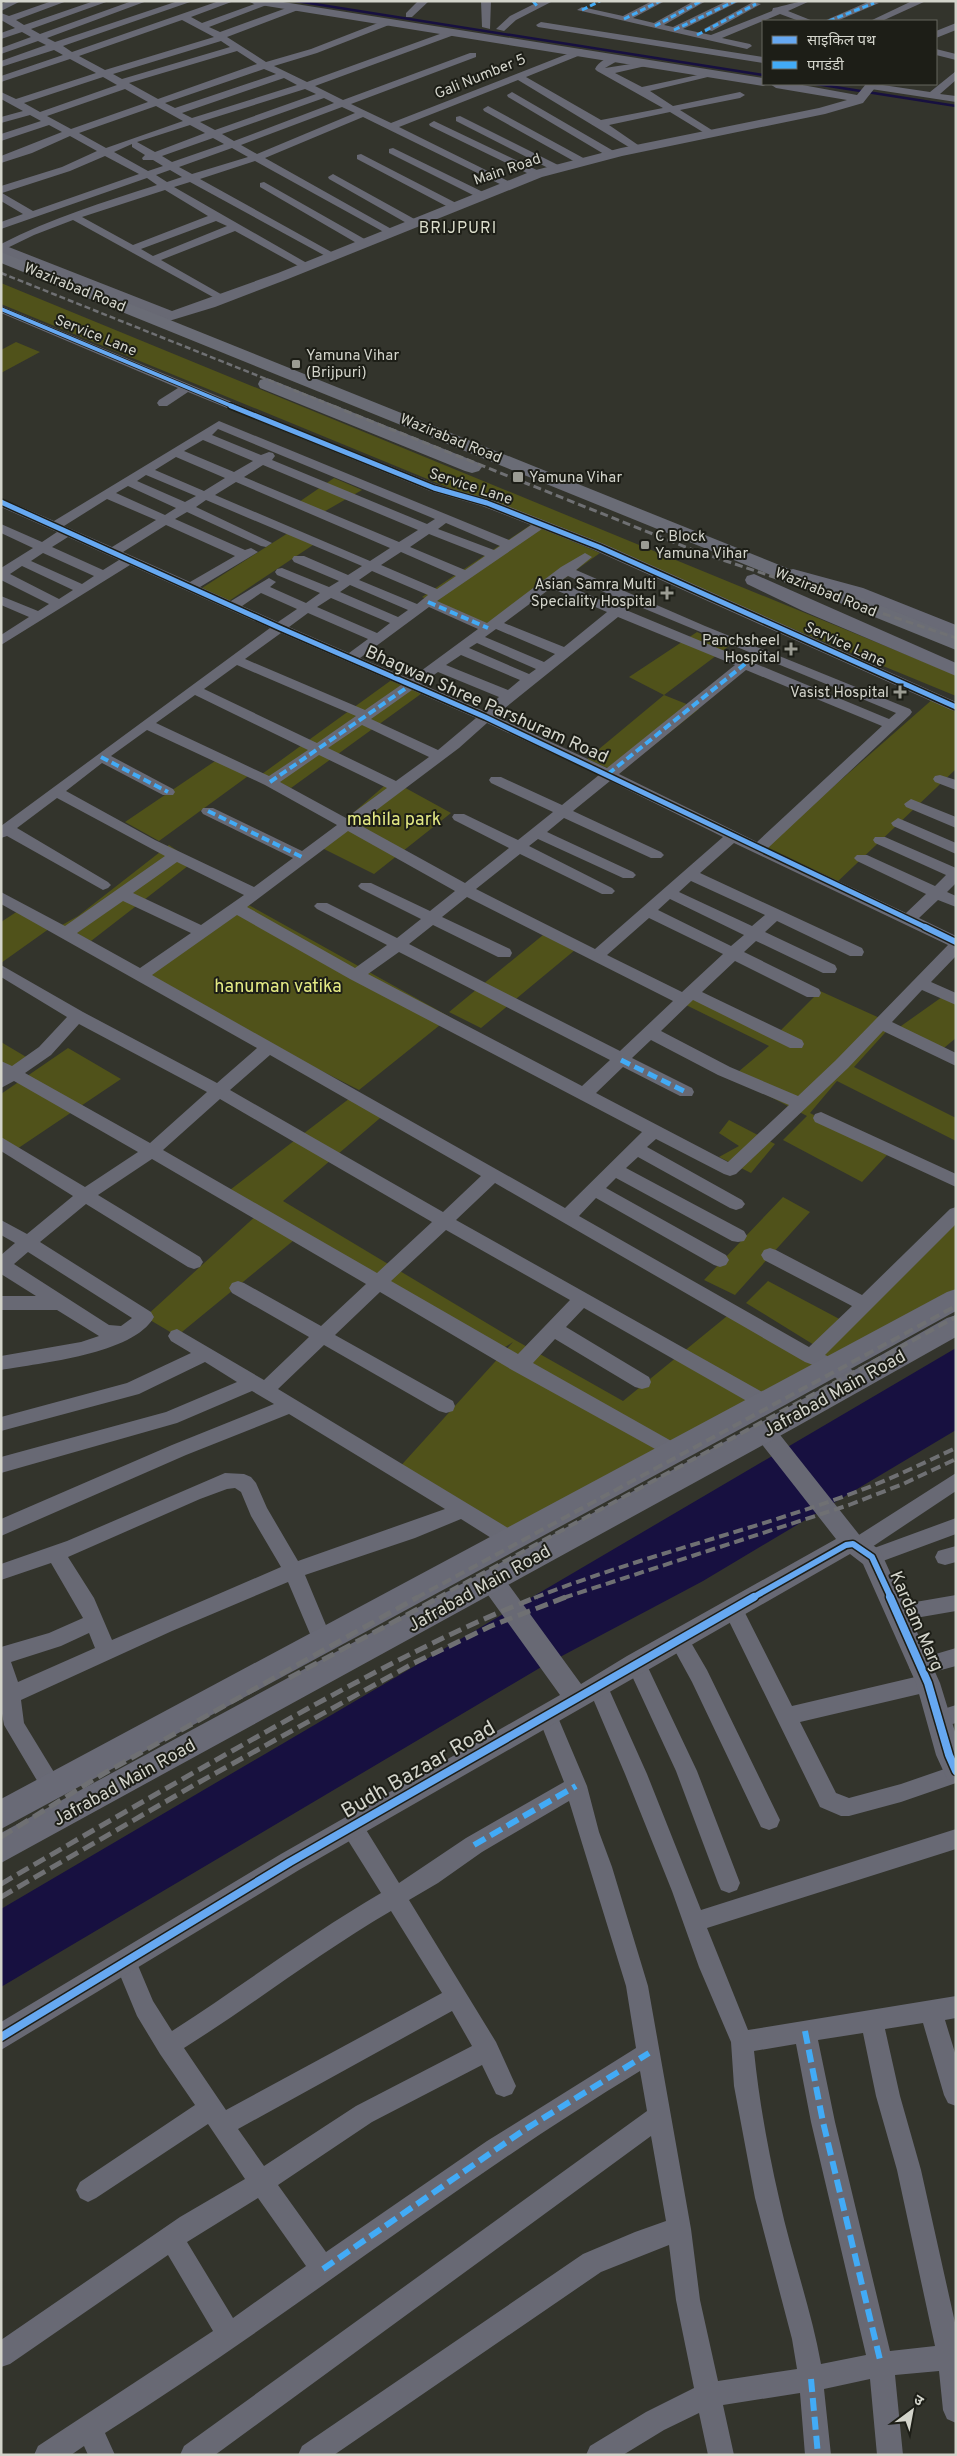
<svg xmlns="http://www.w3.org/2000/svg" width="957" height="2456" viewBox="0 0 957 2456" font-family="Overpass,'Noto Sans Devanagari',sans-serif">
	<rect width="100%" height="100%" fill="#33342c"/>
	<path fill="#50521a" d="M1,283L956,675V696L1,304Z
		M16,342L40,352L1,373V350Z
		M334,478L362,490L320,514L296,504Z
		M532,524L600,553L491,631L422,597Z
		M288,533L316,543L229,601L202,588Z
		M697,632L729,646L664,695L699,709L619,773L587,759L664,695L629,677Z
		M397,676L425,691L291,788L262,774Z
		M934,698L956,707V769L834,885L760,851Z
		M224,755L255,771L159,841L125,822Z
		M391,780L451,813L374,874L316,845Z
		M169,845L193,862L91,941L62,925L78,916Z
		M245,903L450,1017L359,1090L249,1034L150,975Z
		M21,909L53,926L1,963V922Z
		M543,935L575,950L481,1028L449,1012Z
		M820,991L893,1024L854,1067L956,1118V1141L837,1081L810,1113L887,1155L862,1182L783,1140L807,1116L732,1077L769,1046L682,1003L698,993L780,1031Z
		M942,997L956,1004V1038L939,1052L894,1031Z
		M1,1042L33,1061L14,1074L1,1067Z
		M68,1048L121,1079L14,1151L1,1143V1094Z
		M354,1095L386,1113L283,1201L515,1340L623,1401L732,1312L812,1356L819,1348L746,1303L768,1281L845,1322L956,1207V1296L511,1540L396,1471L513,1342L497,1352L299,1236L177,1336L145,1317L259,1213L226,1193Z
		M729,1120L775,1144L751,1173L719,1157L739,1146L719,1133Z
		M783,1197L810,1212L735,1295L704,1280Z"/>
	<path fill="#171040" d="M956,1348V1430L703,1581L543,1666L1,1987V1909Z"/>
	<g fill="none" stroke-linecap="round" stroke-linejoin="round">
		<path stroke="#171040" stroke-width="2.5" d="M296,1L763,75
			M816,84L956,106"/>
		<path fill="#686974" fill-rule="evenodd" d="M8,1H21L1,11V4Z
			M52,1H67L16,20L24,25L94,1H109L31,29L40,34L132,1H147L47,38L55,42L178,1H193L63,46L72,52L219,1H234L191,17L202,23L263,1L272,3L209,27L220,32L292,6H298V10L227,37L266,62L311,49L383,21H389V25L317,53L274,66L307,82L448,31H454V35L315,86L343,100L470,53H476V57L351,104L391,123L580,49L583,50V54L526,77L601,120L663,108L597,71L595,69C598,61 611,55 619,56V60L605,68L650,61V65L615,73L642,87L716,71V75L650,91L673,106L740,92L745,95L740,98L680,110L715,132L716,134L711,137L670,112L609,125L641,147V151L637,152L518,80L399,127L512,183V187L508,188L363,117L265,158L395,231V235L391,236L255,161L200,179L335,254L337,256L331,259L190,182L174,187L312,266L306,269L302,268L235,231L161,260L226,297L228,299L222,302L73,220L34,235L1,251V244C51,218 104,202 157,185L147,178L1,229V222L23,214L1,201V186L62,167L97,151L70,136L32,153L1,163V156L62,132L49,125L1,141V134L41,121L30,115L1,123V117L23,111L1,99V92L16,99L96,73L70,59L1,82V76L63,55L54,50L1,67V61L46,45L38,41L1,54V48L31,37L22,32L1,39V33L15,28L1,20V13L9,16ZM182,20L214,37L105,70L79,56ZM221,41L230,47L122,79L113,74ZM237,51L257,64L158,99L129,83ZM264,69L276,74L175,108L165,103ZM103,77L117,85L40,112L24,103ZM284,78L297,85L192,118L182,113ZM125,89L148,102L71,129L47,116ZM305,89L316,94L215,130L200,122ZM324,98L334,103L234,141L222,134ZM156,106L183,121L106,148L79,133ZM342,107L355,113L257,154L241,145ZM190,125L205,133L155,152L137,142ZM213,138L224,144L172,162L162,156ZM132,144V147L145,155L142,158L143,160H153L163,166L148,171L114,152ZM232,148L248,157L192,174L179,167ZM105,156L139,174L33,211L2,193L70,171ZM170,170L182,177L167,182L156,175ZM165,190L208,216L133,245L82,217ZM216,221L227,226L153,256L141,249Z
			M418,1H429L412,17H406V13Z
			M481,1H491L490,29L482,27Z
			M540,1H553L516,20L504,31L496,29L510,16Z
			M652,1H665L633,18L654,23L694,1H706L664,25L673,27L727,1H740L683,29L711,35L772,11L773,8C785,6 796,1 810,1L788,11L813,21H799L780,14L722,38L750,44L752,46L747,49L577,10L582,7L623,16Z
			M870,1L879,3L837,21H824Z
			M912,1H926L882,21H870Z
			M753,2L761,4L712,31L704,29Z
			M541,22L763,57V63L538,27L536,25Z
			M936,49L956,54V60L936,55Z
			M956,71V80L940,94L956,96V102L871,89L866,86L868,84H876L930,92Z
			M512,92L617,153L618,155L613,158L609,157L508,97L507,95Z
			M488,106L587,160L588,162L587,164H579L484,111L483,109Z
			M460,116L562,167L563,169L562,171H554L456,121V117Z
			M434,121L541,172L542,174L537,177L533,176L430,126L429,124Z
			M393,148L485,193L486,195L485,197H477L389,153V149Z
			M361,154L458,204L459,206L458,208H450L357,159V155Z
			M333,174L418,221L419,223L414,226L410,225L329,179L328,177Z
			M264,182L368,241L370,243L364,246L360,245L260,187V183Z
			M1,306L302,431L438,485L492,500L604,544L956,702V711L951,710L594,550L542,529L437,601L487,623L561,567L585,553L592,557L576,570L705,626L910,709L912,712L910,715L768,848L906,913L926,894L857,861L854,858L857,855H867L935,886L946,875L875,843L873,840L875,837H885L956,868V883L947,892L956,896V907L938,900L919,918L956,936V956L931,982L956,993V1005L922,990L892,1022L956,1053V1066L883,1031L848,1068L736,1174L730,1176L724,1174L656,1139L647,1147L742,1200L745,1204L742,1208L736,1210L730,1208L638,1157L626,1168L744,1231L747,1236L744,1241L738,1242L732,1241L616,1178L606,1188L726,1255L729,1260L726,1265L720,1267L714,1265L596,1198L579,1216L809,1347L852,1306L764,1260L761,1255L764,1250L770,1248L776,1250L862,1295L950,1209L956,1207V1224L825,1355C839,1361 856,1369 863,1383L861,1388C846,1393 838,1378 827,1371C820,1367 812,1365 805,1362L495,1183L456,1220L773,1398L775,1403L773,1408L766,1410L759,1408L584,1308L566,1327L649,1377L651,1382L649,1387L642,1389L635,1387L555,1339L533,1363L682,1447L684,1452L682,1457L675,1460L512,1370L380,1292L335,1335L453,1401L455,1406L453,1411L446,1413L439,1411L324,1345L278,1389L518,1534L521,1540L518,1546L511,1548L504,1546L461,1519L415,1538L305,1575L333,1642L330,1648L323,1651L316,1648L288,1582L172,1631L21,1700L24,1723L63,1787L59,1794L52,1796L45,1794L4,1725L1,1708V1647L49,1633L83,1618L51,1563L1,1580V1564L67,1541L225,1473L244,1474L251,1477L256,1483L267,1508L298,1561L445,1509L289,1414L186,1455L1,1536V1519L172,1445L274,1404L252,1391L177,1423L1,1473V1457L166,1412L237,1382L205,1362L139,1394L1,1431V1417L127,1383L191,1353L171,1341L168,1336L171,1331L177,1329L264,1380L309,1337L232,1293L229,1288L232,1283L238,1281L244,1283L321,1326L366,1284L152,1159L98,1195L200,1257L203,1262L200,1267L194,1269L188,1267L86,1204L40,1242L151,1312L154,1317C134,1354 40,1363 1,1370V1356L81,1342L99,1336L57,1310H1V1296H36L1,1274V1255L15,1243L1,1235V1220L27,1234L73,1196L1,1151V1137L85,1187L138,1152L14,1081L1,1088V1061L12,1066L39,1047L67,1017L1,977V965L83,1012L217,1083L257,1048L1,904V892L65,926L165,856L57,798L17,828L108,882L111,885L108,888L103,890L7,836L1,838V826L270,628L130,565L1,645V635L29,617L1,605V596L38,611L49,604L1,580V568L33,548L1,533V524L42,542L57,532L1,507V498L54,521L219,421L509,540L531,525L482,506L430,491L188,392L167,406H159L157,403L159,400L178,388L1,313ZM218,429L435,519L427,524L272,460L275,456L273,453L269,452L261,455L212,435ZM203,440L253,461L234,472L184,451ZM176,457L225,478L204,491L155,470ZM263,465L418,530L399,542L244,477ZM146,475L196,496L185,502L137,481ZM236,482L390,548L370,561L215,495ZM128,486L176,508L165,515L116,493ZM107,499L156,520L112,547L64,526ZM206,500L362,566L348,575L304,556H294L292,559L294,562L339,581L329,587L282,568L277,569L275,572L277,575L320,593L306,603L270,587L276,582L269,578L231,601L200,587L258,552L251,548L245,550L175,519L187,512L261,546L266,547L272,543L196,507ZM446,523L500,546L494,550L438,529ZM166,525L235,556L190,582L123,552ZM429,534L485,556L465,570L410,547ZM68,537L119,560L103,570L52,547ZM401,552L456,576L437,589L381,565ZM43,553L94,576L82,584L31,561ZM22,566L73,590L59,599L10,574ZM372,571L428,595L417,604L359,580ZM568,576L622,600L615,606L559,582ZM350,585L408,610L398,617L340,592ZM551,588L607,612L564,647L504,623ZM261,593L297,609L278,622L242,606ZM331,598L390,623L377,633L317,607ZM633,604L896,713L889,719L626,610ZM429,607L478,629L410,679L360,658ZM308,613L368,639L349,653L289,627ZM618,617L735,665L607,768L495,716ZM496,629L555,654L544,662L485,637ZM281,633L401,685L365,710L245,659ZM477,643L536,669L529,674L469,648ZM461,655L520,680L508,690L446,665ZM237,665L356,716L317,743L204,689ZM746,670L882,726L757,842L619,774ZM438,672L499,697L484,711L421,684ZM412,690L476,718L438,750L371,719ZM195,695L308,750L269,776L156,723ZM487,723L599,775L562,805L501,777H491L489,780L491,783L553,812L518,840L464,814H454L452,817L454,820L509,848L465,883L358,824L459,748ZM362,725L429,757L396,781L328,748ZM147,730L265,785L337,825L302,851L213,808H203L201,811L203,814L293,858L254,887L155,840L66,791L102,763L163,795H173L175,792L173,789L111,756ZM319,755L387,788L346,818L280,782ZM610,781L723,837L595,949L476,889L520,854L602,894H612L615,891L612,888L529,846L538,839L623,878H633L636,875L633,872L547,832L564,818L651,858H661L664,855L661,852L573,811ZM348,831L455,891L430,911L371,883H361L358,886L361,889L421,919L397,938L327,903H317L314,906L317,909L387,945L355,968L247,907ZM734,843L948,945L836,1060L798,1096L730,1067L661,1031L693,1000L790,1048H802L804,1044L802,1040L702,992L735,961L807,997H819L821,993L819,989L744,952L756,941L823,973H835L837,969L835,965L765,932L777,921L850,956H862L864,952L862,948L700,873ZM177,862L244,895L201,925L133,893ZM691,881L765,915L752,926L679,892ZM467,897L673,1001L620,1051L409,944L433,925L498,957H510L512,953L510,949L442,917ZM670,899L744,935L731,946L658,910ZM123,901L191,933L140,968L77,933ZM237,915L350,979L642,1132L565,1208L152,975ZM649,918L723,954L682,992L607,955ZM399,952L610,1060L582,1086L368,974ZM79,1024L207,1092L150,1143L25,1073L51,1055ZM651,1040L718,1075L789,1105L728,1162L596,1093L623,1067L680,1096H692L694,1092L692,1088L632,1058ZM270,1055L481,1176L443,1212L230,1090ZM220,1099L432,1222L377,1273L163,1150ZM446,1230L570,1300L518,1354L391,1281ZM28,1252L132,1318L121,1326L109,1325L14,1264ZM235,1488L241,1492L251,1516L281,1567L112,1640L94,1598L68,1557L200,1499L227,1489ZM89,1633L95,1648L18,1682L11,1662L61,1646Z
			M940,775L956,780V790L935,782L933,779L935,776Z
			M911,799L956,817V828L906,807L904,804Z
			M898,818L956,843V854L893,826L891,823Z
			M821,1112L956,1174V1187L815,1122L813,1118L815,1114Z
			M956,1473V1491L866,1551L956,1518V1534L872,1565L865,1563L862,1557L865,1552L858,1554L851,1552L848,1546L851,1540Z
			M956,1546V1562L945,1565L938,1563L935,1557L938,1551Z
			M956,1595V1611L898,1621L891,1619L888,1613L891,1607L898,1605Z
			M733,1601L740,1603L792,1706L928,1674L935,1677L938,1683L935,1689L928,1692L800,1722L836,1793L849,1798L901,1784L956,1765V1783L901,1802L849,1816H841L820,1807L723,1609L726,1603Z
			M679,1631L686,1634L707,1670L780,1820L777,1827L769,1830L761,1827L692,1682L669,1640L672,1634Z
			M956,1648V1666L919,1676L912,1673L909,1667L912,1661Z
			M636,1654L643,1657L697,1771L740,1883L737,1890L729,1893L721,1890L718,1883L676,1771L626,1663L629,1657Z
			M598,1678L605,1681L608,1687L647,1774L701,1910L956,1829V1849L707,1928L748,2030L956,1996V2018L945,2020L956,2056V2106L948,2103L944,2095L923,2023L885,2029L900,2096L921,2170L956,2327V2423L947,2419L943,2410L939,2371L895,2375L903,2455H877L870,2379L824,2389L831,2455H805L800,2393L723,2405L734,2455H708L699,2413L664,2430L623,2455H586L590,2446L646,2412L694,2388L676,2300L669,2245L601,2272L334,2455H298L302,2446L583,2254L635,2232L666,2221L651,2136L215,2455H180L184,2446L647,2111L640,2071C455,2183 287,2318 105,2433L115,2455H88L84,2446L71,2455H34L38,2446L213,2331L168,2255L10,2364L1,2367V2340L180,2217L245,2179L208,2124L96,2198L88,2202L80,2198L76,2190L80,2182L195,2105L160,2054L137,2016L115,1963L118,1956L126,1953L134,1956L153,2001L172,2031C242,1986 309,1935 381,1893L344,1834L341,1827L344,1820L352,1817L360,1820L399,1883L466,1838L564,1782L537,1714L540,1708L547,1705L554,1708L587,1786L599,1832L612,1867L648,1986L691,2229L700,2300L718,2381L797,2369L792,2339L755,2198L734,2086L731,2042L699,1967L672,1891L625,1774L588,1687L591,1681ZM569,1801L626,1986L636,2048L487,2141L326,2252L278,2185L372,2122L482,2065L496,2094L504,2097L512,2094L516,2086L496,2042L409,1900L438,1883L482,1852ZM391,1911L442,1993L226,2110L184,2048C254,2004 319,1953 391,1911ZM452,2011L472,2046L356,2106L264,2166L238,2129ZM863,2033L876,2096L897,2170L935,2346L890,2351L835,2122L818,2040ZM796,2044L811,2122L866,2355L821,2364C811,2308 791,2254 779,2198C768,2150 759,2100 754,2051ZM258,2198L306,2266L233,2318L187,2242Z
			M956,1705V1723L938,1728L931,1725L928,1719L931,1713Z"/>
		<path fill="#686974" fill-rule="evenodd" d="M248,1H277L763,78V84H768L763,86L254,4Z
			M956,23V30L936,38V31Z
			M770,84H797L857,95L866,84H878L863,103L825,114L622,156L542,177L288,279L215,307L159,324L152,320L158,316L1,253V244L172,311L278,273L532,171L621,148L819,108L847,100L776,88Z
			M765,1423L773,1426L861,1537L880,1550L940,1683L956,1735V1782L947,1779L936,1755L916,1683L863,1564L850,1554L299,1870L1,2050V2022L281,1854L560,1695L483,1588L480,1581L483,1574L492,1571L501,1574L581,1684L627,1656L836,1539L757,1438L754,1432L757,1426Z"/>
		<path fill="#696a76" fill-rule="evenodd" d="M793,569L863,588L956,625V638L849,596L786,579L784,575L786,571Z
			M754,574L956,663V676L803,611L747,584L745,580L747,576Z
			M956,1289V1311L785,1405L1,1829V1799L947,1292Z
			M956,1315V1337L796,1427L1,1863V1833L778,1413L947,1318Z"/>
		<path fill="#6a6c76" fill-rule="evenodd" d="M1,252L956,636V650L1,263Z
			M267,378L479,463L482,467L479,471L472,473L465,471L260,388L258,384L260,380Z"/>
		<path stroke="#6f7073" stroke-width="2.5" stroke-dasharray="6 3" stroke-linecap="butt" d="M1,273L336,407"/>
		<path stroke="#6f7073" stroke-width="3" stroke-dasharray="8 4" stroke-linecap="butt" d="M333,406L693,550L956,638"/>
		<path stroke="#6f7073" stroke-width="4" stroke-dasharray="10 5" stroke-linecap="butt" d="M416,1598L956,1306
			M437,1598L956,1317
			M534,1598C636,1558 742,1533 845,1496C883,1483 919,1465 956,1448
			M563,1598L849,1505L903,1484L956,1459"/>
		<path stroke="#6f7073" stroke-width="5" stroke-dasharray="13 6" stroke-linecap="butt" d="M289,1678L440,1597
			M1,1837L103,1774L418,1597
			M1,1884C102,1825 204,1766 307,1709C382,1668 457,1628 537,1597
			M1,1897L196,1784L414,1663L491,1626L566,1597"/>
		<path stroke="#42abf6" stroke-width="3" stroke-dasharray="6 3" stroke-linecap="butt" d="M533,1L537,6
			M582,10L600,1
			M624,19L660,1
			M829,21L874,3
			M655,26L701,1
			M674,30L735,1
			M697,35L756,4"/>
		<path stroke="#42abf6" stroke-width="4" stroke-dasharray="8 4" stroke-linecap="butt" d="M428,602L488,628
			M101,757L168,792
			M608,774L745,664
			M270,782L412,684
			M208,811L302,857"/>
		<path stroke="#42abf6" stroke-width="5" stroke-dasharray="10 5" stroke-linecap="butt" d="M621,1060L686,1092"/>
		<path stroke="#42abf6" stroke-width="6" stroke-dasharray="13 6" stroke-linecap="butt" d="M474,1845L576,1786
			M805,2031L823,2122L881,2364
			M323,2269L524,2130L649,2053
			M811,2379L818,2455"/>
		<g stroke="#1d1e17" stroke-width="5.5">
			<path id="cycleway-far3" d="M1,309L234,407"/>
		</g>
		<g stroke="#1d1e17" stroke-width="8">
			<path id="cycleway-far2" d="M231,406L434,488L487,503L599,547L956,707
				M1,502L280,628L485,717L927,928"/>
		</g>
		<g stroke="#1d1e17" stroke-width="9">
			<path id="cycleway-far1" d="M925,927L956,942
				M752,1598L846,1545L853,1544L872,1557L891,1598"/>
		</g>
		<g stroke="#1d1e17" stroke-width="11">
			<path id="cycleway" d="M890,1597L928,1683L949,1755L956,1771
				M1,2037L290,1862L754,1597"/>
		</g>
		<use href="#cycleway-far3" stroke="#66a8f1" stroke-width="4"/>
		<use href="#cycleway-far2" stroke="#66a8f1" stroke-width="5"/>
		<use href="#cycleway-far1" stroke="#66a8f1" stroke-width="6"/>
		<use href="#cycleway" stroke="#66a8f1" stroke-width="8"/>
	</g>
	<g fill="#9b9c93" stroke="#1d1e17" stroke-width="2">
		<rect x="291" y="359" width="10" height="10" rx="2.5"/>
		<rect x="512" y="471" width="12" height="12" rx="2.5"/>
		<rect x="640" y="540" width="10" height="10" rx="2.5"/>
		<path d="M664.5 585.5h5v5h5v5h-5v5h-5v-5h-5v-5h5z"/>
		<path d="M788.5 641.5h5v5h5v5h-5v5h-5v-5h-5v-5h5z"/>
		<path d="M897.5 684.5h5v5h5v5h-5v5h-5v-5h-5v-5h5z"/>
	</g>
	<g text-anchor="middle" stroke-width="4" stroke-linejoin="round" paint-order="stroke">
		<g font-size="15" fill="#d3d4cb" stroke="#1d1e17">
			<text transform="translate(480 76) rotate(-22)" y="5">Gali Number 5</text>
			<text transform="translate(507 169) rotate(-19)" y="5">Main Road</text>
			<text transform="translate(75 287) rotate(22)" y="5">Wazirabad Road</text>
			<text transform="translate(96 335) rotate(22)" y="5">Service Lane</text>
			<text transform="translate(451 438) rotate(22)" y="5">Wazirabad Road</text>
			<text transform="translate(471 486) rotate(18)" y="5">Service Lane</text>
			<text transform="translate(826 592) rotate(22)" y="5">Wazirabad Road</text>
			<text transform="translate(845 644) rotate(25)" y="5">Service Lane</text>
		</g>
		<g font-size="15" fill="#d3d4cb" stroke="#1d1e17" text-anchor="start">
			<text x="306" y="360">Yamuna Vihar<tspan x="306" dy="17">(Brijpuri)</tspan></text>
			<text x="529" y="482">Yamuna Vihar</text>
			<text x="655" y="541">C Block<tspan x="655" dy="17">Yamuna Vihar</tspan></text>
			<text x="656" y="589" text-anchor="end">Asian Samra Multi<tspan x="656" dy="17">Speciality Hospital</tspan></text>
			<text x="780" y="645" text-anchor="end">Panchsheel<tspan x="780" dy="17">Hospital</tspan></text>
			<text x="889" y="697" text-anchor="end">Vasist Hospital</text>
		</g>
		<g font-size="16" letter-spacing="1" fill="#dddfcd" stroke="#1d1e17">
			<text x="458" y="233">BRIJPURI</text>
		</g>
		<g font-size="18" fill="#d3d4cb" stroke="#1d1e17">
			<text transform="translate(487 704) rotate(24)" y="6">Bhagwan Shree Parshuram Road</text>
			<text transform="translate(834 1393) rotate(-29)" y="6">Jafrabad Main Road</text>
			<text transform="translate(479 1588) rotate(-29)" y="6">Jafrabad Main Road</text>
			<text transform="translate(917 1621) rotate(66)" y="6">Kardam Marg</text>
			<text transform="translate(124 1782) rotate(-29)" y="6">Jafrabad Main Road</text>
		</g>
		<g font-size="18" fill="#e3e984" stroke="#1d1e17">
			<text x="394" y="825">mahila park</text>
			<text x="278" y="992">hanuman vatika</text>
		</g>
		<g font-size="21" fill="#d3d4cb" stroke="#1d1e17">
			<text transform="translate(418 1769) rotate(-30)" y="7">Budh Bazaar Road</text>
		</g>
	</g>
	<rect width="957" height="2456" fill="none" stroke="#d3d4cb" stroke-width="5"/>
	<rect x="762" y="20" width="175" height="65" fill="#1d1e17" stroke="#66675f"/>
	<rect x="772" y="36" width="25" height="8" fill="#66a8f1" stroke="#66675f"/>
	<text x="807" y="45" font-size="15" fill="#d3d4cb">साइकिल पथ</text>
	<rect x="772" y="61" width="25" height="8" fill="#42abf6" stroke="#66675f"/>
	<text x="807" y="70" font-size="15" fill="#d3d4cb">पगडंडी</text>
	<g transform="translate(912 2411) rotate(32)" stroke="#1d1e17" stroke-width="4" paint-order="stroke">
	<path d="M0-4L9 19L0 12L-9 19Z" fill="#d3d4cb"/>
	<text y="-8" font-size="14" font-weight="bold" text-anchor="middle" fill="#d3d4cb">उ</text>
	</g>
</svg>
